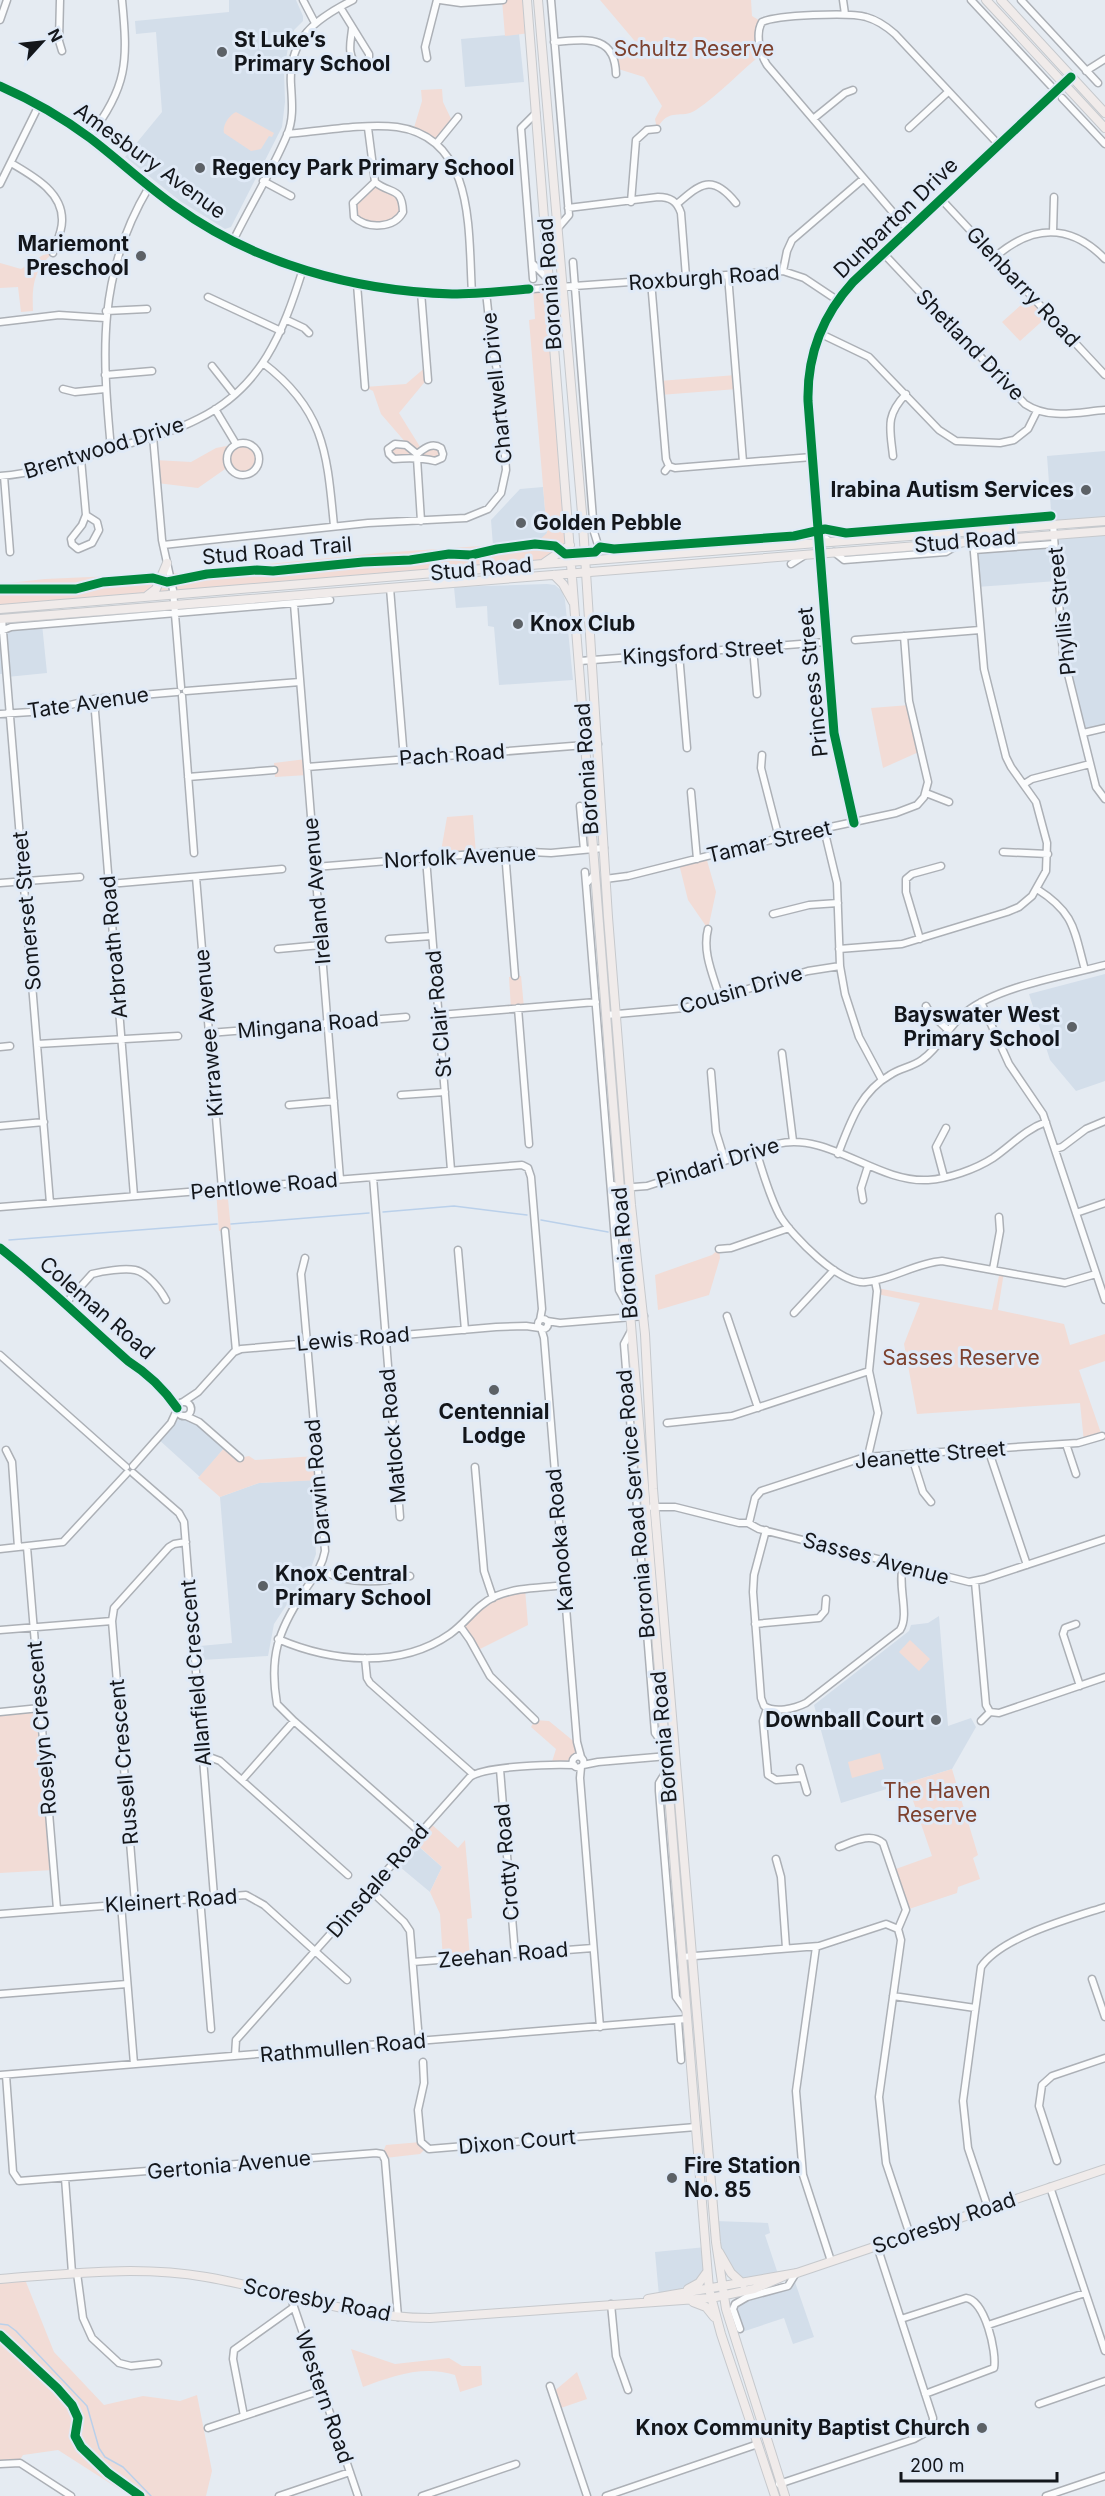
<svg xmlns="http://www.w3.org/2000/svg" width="1105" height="2496" viewBox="0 0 1105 2496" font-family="Inter,sans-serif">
	<rect width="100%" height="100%" fill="#e5ebf2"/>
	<path fill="#d3deea" d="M229,0H296L303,16V21L294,30L289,42L284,71L285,102L282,127L231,227L225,229L180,201L125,157L162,112L156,32L136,34L135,21L229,12Z
		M519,34L524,82L465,87L461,39Z
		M1105,451V521L1052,524L1047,456Z
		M543,487L547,533L543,539L537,542L493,546L491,520L520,489Z
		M1105,531V728L1083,733L1068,674L1057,581L977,587L974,550L1054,544V534Z
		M547,584L555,585L562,591L565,600L573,680L499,685L494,627L488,626L487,606L456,608L454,587Z
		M42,624L47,673L7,677V674H0V628Z
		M1105,974V1081L1076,1091L1050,1060L1029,994Z
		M186,1416L226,1446L200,1477L157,1438L171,1423Z
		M311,1480L316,1554L311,1568L274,1624L268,1656L202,1660L200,1646L232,1643L220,1497L259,1483Z
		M939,1616L948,1726L971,1718L976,1727L952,1769L841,1803L814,1705L909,1631L911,1625L928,1623Z
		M418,1846L442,1867L430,1892L400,1867Z
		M715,2221L768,2223L770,2233L765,2235L779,2277L743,2284L724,2262Z
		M706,2247L707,2272L693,2287L659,2296L655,2252Z
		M795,2282L814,2337L793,2344L784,2318L739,2333L730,2305L735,2300Z"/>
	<path fill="#f2dcd6" d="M502,0H527L530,33L505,36Z
		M600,0H751L752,16L762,22L761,55C739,72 720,94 696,110C681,120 669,106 657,129L655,119L662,106L644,77L615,68L613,58L644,52Z
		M442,89L443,102L453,123L436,144L413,131L422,101L421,90Z
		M236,112L274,133L272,137L269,136L261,149L251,151L224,133C222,126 229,115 236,112Z
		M375,182L398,193L402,215L381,225L354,217L357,198Z
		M53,253C33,270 32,287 33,311L21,312L18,287L0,288V263L21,269L43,255Z
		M551,287L570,545L543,564L0,608V584L45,579L180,573L380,553L537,542L547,533L529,320L535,319L533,289Z
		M1031,296L1049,315L1020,341L1002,322Z
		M427,366L428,378L399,413L422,450L437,445L442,458L394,459L389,447L407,444L381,414L373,391L365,387L406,384Z
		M736,375L737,389L660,395L659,381Z
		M242,443C254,445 260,454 258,466L251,474L240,476L228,467L198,488L157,483L155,460L191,462L216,448Z
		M910,705L921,751L883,768L871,708Z
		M306,759L308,775L275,777L274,763Z
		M473,815L476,854L440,857L447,817Z
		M706,857L716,892L708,929L688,900L679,864Z
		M521,976L524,1008L511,1009L509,977Z
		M227,1189L231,1230L219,1231L216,1190Z
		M719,1249L720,1258L709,1295L658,1310L655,1275L712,1255Z
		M1000,1271L1004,1272L998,1310L1064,1324L1070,1345L1105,1334V1361L1079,1370L1102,1436L1084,1442L1080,1403L917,1414L904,1344L920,1303L877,1294V1288L992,1310Z
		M226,1446L239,1458L249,1456L255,1460L316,1456L320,1480L259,1483L220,1497L198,1478Z
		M525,1589L528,1625L476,1651L460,1626L488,1600Z
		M910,1640L930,1659L919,1671L899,1652Z
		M40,1708L53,1870L0,1873V1712Z
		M535,1720L549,1721L577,1744L573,1759L551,1765L556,1749L531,1727Z
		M880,1753L884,1769L852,1778L848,1762Z
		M952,1769L978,1855L973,1858L980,1879L958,1887L957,1893L906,1910L893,1870L932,1856L907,1783Z
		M429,1822L458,1848L465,1840L472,1918L467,1919L470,1958L443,1960L440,1914L430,1892L442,1867L413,1841Z
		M421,2142L426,2148L420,2154L385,2158L382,2154L386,2145Z
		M24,2277L54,2352L104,2405L143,2396L180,2401L197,2395L212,2471L206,2496H130L58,2450L23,2455L18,2463L0,2464V2279Z
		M351,2349L395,2364L449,2358L462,2366H481L482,2385L460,2392L455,2375C423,2365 393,2376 363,2387Z
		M577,2372L587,2399L558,2409L552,2393Z"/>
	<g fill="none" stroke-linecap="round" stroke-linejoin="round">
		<path stroke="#bad0ea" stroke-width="1.5" d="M383,1212L454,1206L527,1215
			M541,1220L608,1232
			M231,1224L369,1213
			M9,1240L217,1224
			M0,2324L8,2325L16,2331L87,2406L99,2448L105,2457L123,2467L151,2496"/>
		<g stroke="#acb0b6" stroke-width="9">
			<path id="minor" d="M60,0L59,41L62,51
				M303,0L315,23
				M440,0L461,3L503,0
				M551,0L569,215L557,229
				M843,0L845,14
				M971,0L1051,86
				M1021,0L1098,83
				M340,7L369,54V62L365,65L358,66C346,55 351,41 352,29
				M0,20L7,0
				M554,42C584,40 615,33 616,74
				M427,58L425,47L437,0
				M1086,71L1105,59
				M0,86L39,105L70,124L149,187L201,223L233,241L269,257L333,278L407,291L464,294L783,271L804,278L837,300
				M1062,98L1105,144
				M813,119L845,93L853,90
				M368,128L375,182C391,195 402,186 403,212C394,229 367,229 354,217L353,203L375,182
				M909,128L948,92
				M287,134C319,131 367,123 397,127C476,138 468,233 472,293
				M89,137C128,87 128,61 122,0
				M436,144L458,117
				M11,163C33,176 63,192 62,221C62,232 56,243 53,253
				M263,181L291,196
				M0,184L39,105
				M941,199L1105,375
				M631,202L636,140L647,130L657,129
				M677,204C700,184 712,173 736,203
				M568,208L658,197C670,197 677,201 681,213L686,277
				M908,230L767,65C760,54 755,34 762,22C776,15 850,12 866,17C877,20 886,26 895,34L999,145
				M1053,232L1054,197
				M233,241C250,206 272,171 287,135C294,119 292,102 291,85C288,39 315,19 353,0
				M883,253L1025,404C1049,420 1078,412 1105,410
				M995,257C1032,225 1070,223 1105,259
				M573,262L594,532L598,545L604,549H614L792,536L802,544
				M532,263L550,281
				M783,271L787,251L792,240L863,179
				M728,275L743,462
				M533,279L521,128L536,113
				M651,281L666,459L669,466
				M357,284L365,387
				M421,292L428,380
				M208,297L281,331
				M106,311L147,309
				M287,320L304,328L309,333
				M0,322L59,315L105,318
				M819,333L869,357L939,430L956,441L1000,443L1014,440L1028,429L1037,411
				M263,363C325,410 327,454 334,526
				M212,366L234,394
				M105,375L152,371
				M63,389L75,392L105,389
				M215,409L236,444
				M153,436L162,540L173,590L181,687
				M227 459a16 16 0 1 1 32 0a16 16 0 1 1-32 0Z
				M395,444L406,445L417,454C425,448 432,442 441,448L443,454L442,458L435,461C423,458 406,458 394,459L389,454L388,449Z
				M111,449C102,352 97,274 149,187
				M893,456C890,428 885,416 906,394
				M417,458L421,521
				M81,459L86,515L82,525L71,539L72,544L78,549L92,543L99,530L97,522L86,515
				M665,471L669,466L675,468L812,457
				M0,476C38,473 75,460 111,449C141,440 171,433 198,419C262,388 283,332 303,269
				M4,476L10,552
				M1053,524L1063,654L1096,787L1105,799
				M817,526L822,535L830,542
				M835,541L852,531L1051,516
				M163,545L368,523L466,518L488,509L501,493L506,470L499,379L492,347L486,292
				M974,550L1054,544
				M834,552L844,560L946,552L961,543
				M791,564L805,555
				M390,588L404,759
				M294,604L340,1179
				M2,619L50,1203
				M1,631L11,627L330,600
				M855,640L980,630
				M753,648L757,694
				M679,654L687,748
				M580,661L826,642
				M186,691L300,682
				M182,696L194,853
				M94,699L134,1196
				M0,714L46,711L94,699L177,692
				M1083,733L1105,728
				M762,755L761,768L779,838
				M307,767L598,744
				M188,777L274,770
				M1024,784L1032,779L1090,764
				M691,792L697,859
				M926,793L949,802
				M580,806L584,850
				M854,823L834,733L808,401C807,355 822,316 853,282L1071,77
				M824,829L837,883L840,966L845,994L859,1037L882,1080
				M505,852L515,976
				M1003,852L1048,854
				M426,858L451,1170
				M315,867L510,851L551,853L604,848
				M585,872L586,884
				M595,874L586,884L619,1290L629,1308
				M196,877L222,1189
				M605,879L628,876L779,838L896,813L917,805L924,797L928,782L909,701L904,636
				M0,883L80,877
				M109,884L282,869
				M1037,889C1075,913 1074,930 1085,970
				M773,914L809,905L838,903
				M708,929C702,952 713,975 720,998
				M389,939L432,936
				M920,939L906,892V879L912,874L941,866
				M278,949L321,945
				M839,949L902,944L1007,912L1019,907L1032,896L1046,871L1047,843L1036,802L1011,767L1006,757L984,669L973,541
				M981,1002L1009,1064L1043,1114L1105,1300
				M926,1006L930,1013L948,1030
				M518,1008L529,1144
				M439,1015L596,1002
				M606,1015L684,1008L808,971L840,966
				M209,1033L406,1017
				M37,1044L178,1036
				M0,1047L10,1046
				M782,1053L793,1141
				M711,1072L716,1132L725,1161
				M401,1095L445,1092
				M289,1105L334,1101
				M0,1126L44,1122
				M1055,1149L1062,1147L1086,1129L1105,1121
				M756,1151C763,1172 769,1196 780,1216C793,1237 840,1285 866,1282C892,1280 915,1263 942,1261L1065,1283L1096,1274
				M838,1154C850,1123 860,1092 890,1075C900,1068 913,1067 923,1059C940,1047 949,1025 966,1012C999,986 1064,976 1105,965
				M373,1177L400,1517
				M944,1177L936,1147L946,1128
				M611,1184L620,1188L647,1186L777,1144C828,1131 876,1183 928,1180C948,1179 976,1169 993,1158C1012,1145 1024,1130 1046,1122
				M863,1200L861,1188L868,1166
				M0,1207L522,1165L528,1168L531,1177L542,1309L540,1320
				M1076,1213L1105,1203
				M225,1231L236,1351
				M0,1248C45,1283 85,1323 128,1361C147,1373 164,1389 177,1408
				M719,1249L731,1248L789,1228
				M458,1250L465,1330
				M305,1258L301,1274L325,1551C322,1568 312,1579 303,1593C278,1631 269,1657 277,1704L294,1721L420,1832
				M993,1269L1000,1231L999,1217
				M65,1304L92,1274C103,1271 124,1268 135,1270C147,1272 161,1290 166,1300
				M794,1313L834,1270
				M727,1316L758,1408
				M538 1324a5 5 0 1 1 10 0a5 5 0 1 1-10 0Z
				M547,1321L560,1323L644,1316
				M541,1328L544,1338L577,1742L581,1757
				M631,1331L624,1344L655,1733L665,1747
				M0,1355L126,1467
				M177 1409a7 7 0 1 1 14 0a7 7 0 1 1-14 0Z
				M183,1402L198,1392L234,1352L241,1349L496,1327L526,1326L540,1328
				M186,1416L199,1422L240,1458
				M667,1423L732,1416L869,1371
				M1066,1444L1076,1474
				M988,1449L1027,1565
				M6,1450L12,1462L18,1547
				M911,1454L923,1492L931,1502
				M868,1456L878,1413L869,1371L877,1291L875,1281
				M133,1466L171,1423L177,1410
				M475,1467L484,1571L493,1598
				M133,1473L179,1513L184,1522L214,1896
				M652,1507H675L739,1523H748L759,1529L969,1582L984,1579L1105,1539
				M749,1523L755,1498L761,1491L865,1457L1078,1443L1102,1436
				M766,1530L754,1575L753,1592L761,1698L764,1706C775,1713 794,1709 806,1703L900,1630C910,1615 897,1585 903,1566
				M27,1547L57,1909
				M0,1549L63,1542L127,1473
				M319,1569C347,1585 380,1583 410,1576
				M975,1582L986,1705L990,1712
				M112,1621L135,1903
				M755,1624L819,1618L825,1611L826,1599
				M1076,1624L1065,1628L1063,1634L1080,1686
				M460,1626L470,1640L490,1676L535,1720
				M0,1630L112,1621L114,1608L169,1547L174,1544L186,1542
				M278,1639C331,1662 400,1669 450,1634C467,1622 476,1605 496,1596C518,1587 541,1588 564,1585
				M365,1658L367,1678L370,1683L473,1774
				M767,1708L763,1721L768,1775L776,1780L802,1778
				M0,1712L40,1708
				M981,1721L990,1712L999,1713L1105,1677
				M572.5 1762a5.5 5.5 0 1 1 11 0a5.5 5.5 0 1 1-11 0Z
				M203,1759L212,1758L220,1761L348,1875
				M583,1765L598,1762L668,1756
				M581,1767L580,1778L600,2027
				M800,1768L807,1792
				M500,1769L515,1954
				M667,1770L659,1783V1791L676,1997L686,2011
				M242,1780L294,1721
				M839,1847C853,1842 870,1832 883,1843L906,1910L898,1929
				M776,1859L781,1877L786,1948
				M370,1890L404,1922L410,1931L419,2041
				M200,1898L211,2029
				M121,1904L134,2064
				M0,1914L246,1895L264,1905L347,1980
				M816,1947L796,2091L803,2175L831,2261
				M682,1957L819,1946L886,1924L898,1929L901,1940L879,2097L886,2163L910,2235
				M413,1962L593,1948
				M1092,1979L1105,2017
				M0,1994L127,1984
				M893,1996L975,2008
				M678,2020L681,2060
				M235,2056L236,2040L470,1777C484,1766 554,1764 574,1765
				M423,2062L424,2083L418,2110L421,2142L429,2149L696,2127
				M0,2075L687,2019
				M6,2075L13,2172L19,2181L376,2153L382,2154L385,2160L398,2317
				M1057,2161L1039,2106L1042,2085L1052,2076L1105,2058
				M65,2178L72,2273
				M1050,2187L1105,2351
				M988,2208L968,2148L963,2101L981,1967C1001,1937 1071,1918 1105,1907
				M77,2273L83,2318L92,2338L119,2363L131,2366L158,2363
				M291,2298L358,2496
				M611,2304L616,2356L628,2390
				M901,2319L966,2298C985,2300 997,2352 994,2368L925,2394
				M988,2325L1085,2293
				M740,2329L733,2309L735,2304L747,2297L788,2286L796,2273
				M550,2386L587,2496
				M1039,2404L1105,2381
				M244,2416L233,2359L234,2350L294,2307
				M208,2428L322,2390
				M0,2464L20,2463L71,2496
				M779,2484L914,2439L932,2429L933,2418L877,2246
				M279,2496L350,2472
				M422,2496L516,2464
				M606,2496L758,2444
				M1046,2496L1105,2476"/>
		</g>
		<g stroke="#c6c9cd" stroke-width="10">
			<path id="major" d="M527,0L610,1065L709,2289L721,2334L775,2496
				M538,0L583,525L608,917L631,1205L645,1334L653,1489L716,2242L726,2309L785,2496
				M986,0L1105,128
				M1001,0L1105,113
				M544,563L570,545
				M554,575L563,584L573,602
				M147,596L156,589L167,563
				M0,609L543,564L1105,521
				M0,619L1105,531
				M719,2252L731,2273L743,2284
				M0,2279C69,2274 137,2265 206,2277C281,2290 352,2318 430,2318L711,2298L754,2289L784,2276
				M688,2289L699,2283L707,2272
				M648,2299L797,2273L1105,2169
				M693,2302L706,2307L714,2317"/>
		</g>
		<use href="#minor" stroke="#fbfcfd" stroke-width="6"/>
		<use href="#major" stroke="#f0ebea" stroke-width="8"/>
		<g stroke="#e0eaf7" stroke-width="13">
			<path id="cycleway" d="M0,86C32,100 62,117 90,138C119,160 145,185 175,206C255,264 354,291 452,294C478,294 503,291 529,289
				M600,547L614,549L794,536L825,529L846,533L1051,516
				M0,589H76L103,582L153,578L167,582L207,574L257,570L273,571L363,562L410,560L449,554L471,555L497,549L535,544L555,546L565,554L595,552L599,548
				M854,823L834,733L808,401C807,355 822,316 853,282L1071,77
				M0,1248C45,1283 85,1323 128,1361C147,1373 164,1389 177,1408
				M0,2335L57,2388L72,2405L78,2418L75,2436L81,2447L108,2473L140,2496"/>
		</g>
		<use href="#cycleway" stroke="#00873e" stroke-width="9"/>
	</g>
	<g fill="#5c6166" stroke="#e0eaf7" stroke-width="2">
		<circle cx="222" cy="52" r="6"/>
		<circle cx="200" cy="168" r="6"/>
		<circle cx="141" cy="256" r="6"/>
		<circle cx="1086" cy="490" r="6"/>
		<circle cx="521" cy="523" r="6"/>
		<circle cx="518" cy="624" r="6"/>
		<circle cx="1072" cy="1027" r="6"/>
		<circle cx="494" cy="1390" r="6"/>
		<circle cx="263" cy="1586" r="6"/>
		<circle cx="936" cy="1720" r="6"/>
		<circle cx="672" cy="2178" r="6"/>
		<circle cx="982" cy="2428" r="6"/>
	</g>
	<g text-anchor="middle" stroke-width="6" stroke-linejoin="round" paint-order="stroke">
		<g font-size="21" font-weight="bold" fill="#13161b" stroke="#e0eaf7" text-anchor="start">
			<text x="234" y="47">St Luke’s<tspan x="234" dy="24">Primary School</tspan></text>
			<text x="212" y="175">Regency Park Primary School</text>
			<text x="129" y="251" text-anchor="end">Mariemont<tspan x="129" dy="24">Preschool</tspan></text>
			<text x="1074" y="497" text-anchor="end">Irabina Autism Services</text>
			<text x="533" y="530">Golden Pebble</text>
			<text x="530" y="631">Knox Club</text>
			<text x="1060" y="1022" text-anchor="end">Bayswater West<tspan x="1060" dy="24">Primary School</tspan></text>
			<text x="494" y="1419" text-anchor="middle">Centennial<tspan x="494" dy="24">Lodge</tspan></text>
			<text x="275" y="1581">Knox Central<tspan x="275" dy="24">Primary School</tspan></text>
			<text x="924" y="1727" text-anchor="end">Downball Court</text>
			<text x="684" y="2173">Fire Station<tspan x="684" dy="24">No. 85</tspan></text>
			<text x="970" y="2435" text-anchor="end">Knox Community Baptist Church</text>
		</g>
		<g font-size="21" fill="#7d412e" stroke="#e0eaf7">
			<text x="694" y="56">Schultz Reserve</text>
			<text x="961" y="1365">Sasses Reserve</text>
			<text x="937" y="1798">The Haven<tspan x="937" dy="24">Reserve</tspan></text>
		</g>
		<g font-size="21" fill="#13161b" stroke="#e0eaf7">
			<text transform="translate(150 161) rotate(36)" y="7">Amesbury Avenue</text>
			<text transform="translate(896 218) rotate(-44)" y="7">Dunbarton Drive</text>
			<text transform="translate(704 278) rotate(-4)" y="7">Roxburgh Road</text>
			<text transform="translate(550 284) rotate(-94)" y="7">Boronia Road</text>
			<text transform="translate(1023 287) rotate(47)" y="7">Glenbarry Road</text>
			<text transform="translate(970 345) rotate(46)" y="7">Shetland Drive</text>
			<text transform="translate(497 388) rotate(-96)" y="7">Chartwell Drive</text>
			<text transform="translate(104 448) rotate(-17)" y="7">Brentwood Drive</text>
			<text transform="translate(965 541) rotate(-5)" y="7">Stud Road</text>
			<text transform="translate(277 551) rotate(-5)" y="7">Stud Road Trail</text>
			<text transform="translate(481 569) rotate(-5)" y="7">Stud Road</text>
			<text transform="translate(1062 611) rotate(-96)" y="7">Phyllis Street</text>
			<text transform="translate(703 652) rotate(-4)" y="7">Kingsford Street</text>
			<text transform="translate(813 682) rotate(-96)" y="7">Princess Street</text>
			<text transform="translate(88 703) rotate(-8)" y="7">Tate Avenue</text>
			<text transform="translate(452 755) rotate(-4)" y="7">Pach Road</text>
			<text transform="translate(587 769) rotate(-94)" y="7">Boronia Road</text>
			<text transform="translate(769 842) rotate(-13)" y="7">Tamar Street</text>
			<text transform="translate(460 857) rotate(-3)" y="7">Norfolk Avenue</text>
			<text transform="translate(317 891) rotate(-95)" y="7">Ireland Avenue</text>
			<text transform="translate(27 911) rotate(-95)" y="7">Somerset Street</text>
			<text transform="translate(114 947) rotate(-95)" y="7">Arbroath Road</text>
			<text transform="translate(741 990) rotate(-16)" y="7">Cousin Drive</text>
			<text transform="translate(439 1014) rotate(-95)" y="7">St Clair Road</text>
			<text transform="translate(308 1025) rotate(-5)" y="7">Mingana Road</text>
			<text transform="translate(209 1033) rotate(-95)" y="7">Kirrawee Avenue</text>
			<text transform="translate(718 1163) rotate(-17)" y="7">Pindari Drive</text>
			<text transform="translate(264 1186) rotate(-5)" y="7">Pentlowe Road</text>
			<text transform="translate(625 1253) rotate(-95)" y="7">Boronia Road</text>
			<text transform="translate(97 1308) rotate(41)" y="7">Coleman Road</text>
			<text transform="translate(353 1339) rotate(-5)" y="7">Lewis Road</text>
			<text transform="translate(393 1436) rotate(-95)" y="7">Matlock Road</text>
			<text transform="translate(930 1455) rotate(-5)" y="7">Jeanette Street</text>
			<text transform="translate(318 1482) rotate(-95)" y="7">Darwin Road</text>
			<text transform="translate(636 1504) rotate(-95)" y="7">Boronia Road Service Road</text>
			<text transform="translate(560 1540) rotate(-95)" y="7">Kanooka Road</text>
			<text transform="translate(876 1559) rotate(15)" y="7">Sasses Avenue</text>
			<text transform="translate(196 1673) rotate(-95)" y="7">Allanfield Crescent</text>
			<text transform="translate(42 1728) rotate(-95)" y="7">Roselyn Crescent</text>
			<text transform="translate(664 1737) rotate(-95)" y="7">Boronia Road</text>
			<text transform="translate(124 1762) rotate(-95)" y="7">Russell Crescent</text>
			<text transform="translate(507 1862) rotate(-95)" y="7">Crotty Road</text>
			<text transform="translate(378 1881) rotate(-49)" y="7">Dinsdale Road</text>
			<text transform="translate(171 1901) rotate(-4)" y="7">Kleinert Road</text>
			<text transform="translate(503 1955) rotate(-5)" y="7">Zeehan Road</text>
			<text transform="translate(343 2048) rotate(-5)" y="7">Rathmullen Road</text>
			<text transform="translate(517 2142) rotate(-5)" y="7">Dixon Court</text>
			<text transform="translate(229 2165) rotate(-5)" y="7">Gertonia Avenue</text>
			<text transform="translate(944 2223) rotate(-19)" y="7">Scoresby Road</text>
			<text transform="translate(317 2300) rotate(11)" y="7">Scoresby Road</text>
			<text transform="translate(324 2397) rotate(71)" y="7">Western Road</text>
		</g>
	</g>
	<g transform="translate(42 42) rotate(63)" stroke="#e0eaf7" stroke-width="4.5" paint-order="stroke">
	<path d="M0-4.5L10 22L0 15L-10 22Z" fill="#13161b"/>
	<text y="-9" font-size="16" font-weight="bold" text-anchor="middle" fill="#13161b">N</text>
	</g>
	<path d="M901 2472v9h156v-9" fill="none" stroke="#13161b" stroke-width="3"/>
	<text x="910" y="2472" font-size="18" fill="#13161b" stroke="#e0eaf7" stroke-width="4.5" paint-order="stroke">200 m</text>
</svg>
